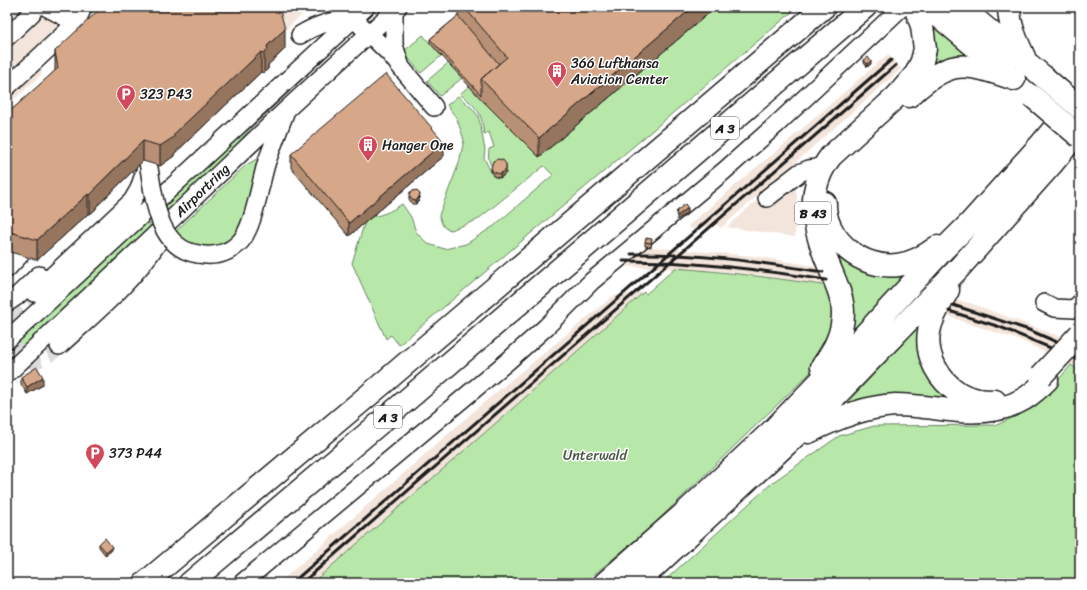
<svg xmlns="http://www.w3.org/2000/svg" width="1087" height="590" viewBox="0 0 1087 590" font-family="Sriracha,sans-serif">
	<rect width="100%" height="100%" fill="#fff"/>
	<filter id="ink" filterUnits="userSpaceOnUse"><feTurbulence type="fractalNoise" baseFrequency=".025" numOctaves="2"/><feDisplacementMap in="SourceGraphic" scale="8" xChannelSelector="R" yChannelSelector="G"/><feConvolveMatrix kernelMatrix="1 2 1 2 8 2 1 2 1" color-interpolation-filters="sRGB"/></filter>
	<g filter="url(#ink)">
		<path fill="#f3e5db" d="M7,7H105L43,66L41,75L7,106Z
			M272,7H310L281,34Z
			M888,54L901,69L721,228L718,225L691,229L688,226L754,169L772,155Z
			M793,187L796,191L797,196L795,237L727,227L764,194Z
			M639,246L754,256L821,267L828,286L773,277L721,271L617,266Z
			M644,292L512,409L312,583H279L482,404L613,296Z
			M956,300L970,303L1080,344V371L1071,365L1022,341L964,322L946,315Z"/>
		<path fill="#b7e8a9" stroke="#6a8262" d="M716,7H798L399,345L391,335L386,339L352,263L366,218C380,216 391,212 402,204L411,217L416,232L428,244L445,249L466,244L494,226L553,175L544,166L477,220L451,230L445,228L442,224L439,215L459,163L464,140L457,119L447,105L458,96L473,109L478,116L480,123L485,150L484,158L493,176C498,179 503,178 506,173V168L492,167C488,161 488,156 489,149L494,147L489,132L484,134C483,129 483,123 481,118C478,107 468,101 460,94L469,86L539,157Z
			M930,24L972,60L927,71Z
			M423,35L441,56L421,73L403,52Z
			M337,40L340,43L250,129L224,160L167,217L164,203Z
			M448,63L462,78L440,96L427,81Z
			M264,155L242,225L230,244L209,248L186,243L175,232L246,165Z
			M147,216L152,232L7,366V351Z
			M834,242L913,268L845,340Z
			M675,268C726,272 777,278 828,286L836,322L815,368L651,527L584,583H312L512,409L644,292L646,294Z
			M924,321L958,399L844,406Z
			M1071,365L1080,371V583H662L773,482L839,436L874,426L997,425L1035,407Z"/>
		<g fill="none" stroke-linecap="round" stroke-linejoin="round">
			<path stroke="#ddd" stroke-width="17" stroke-dasharray="17 8" stroke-linecap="butt" d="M7,318L34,293
				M7,340C26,367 35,365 59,346"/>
			<g stroke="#1c1c1c" stroke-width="20">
				<path id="minor" d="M46,7L76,23
					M342,7L390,54L434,107
					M394,10V45L400,64
					M300,35C319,23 333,21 354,18
					M7,37L32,13L35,7
					M7,87L76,23L83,7
					M767,198L799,173L809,169L824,167
					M198,254C213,257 226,255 238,244C254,230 260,182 267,161C273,145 279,129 285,113
					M7,269L20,255
					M34,293L132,201L139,189L148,162
					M7,303L16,297L39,275
					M1044,303L1054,308L1074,309L1080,303
					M7,340L366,7
					M59,346C95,313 133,282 159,241
					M7,374L174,217L287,109L398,7
					M242,583L508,361L546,327L592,281L724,171L776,125L902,7"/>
			</g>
			<g stroke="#1c1c1c" stroke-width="25">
				<path id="highway" d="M928,7L1005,72
					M961,7L1046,79
					M1009,7C1009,25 1017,42 1024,57
					M909,96C951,59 962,61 1014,79
					M825,203C824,239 862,270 898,265C913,263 925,256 937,247
					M948,290C941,303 931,317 929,332C925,356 939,381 959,393C970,400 982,401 995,401
					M822,367C834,350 843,334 843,313C843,297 835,281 829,266C813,229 804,191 831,156L896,97L916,74L922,61L925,49L922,26L915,7
					M809,432C836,418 864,407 895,405C913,405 932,408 950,410C974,413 1002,412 1024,399C1032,394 1040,387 1047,380
					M145,583L382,384L824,7
					M190,583L387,417L865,7
					M605,583L681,516L776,427L858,342L942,251L970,223L1041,144L1073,106
					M637,583L791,440L820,412L959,268L1051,165L1080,130"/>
			</g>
			<use href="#minor" stroke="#fff" stroke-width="17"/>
			<use href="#highway" stroke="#fff" stroke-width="22"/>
			<path stroke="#1c1c1c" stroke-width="3" d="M631,254C695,253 759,262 823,272
				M623,261C692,261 758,269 826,280
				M953,305L1029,330L1080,352
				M949,311L1000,327L1080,360
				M292,583L891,60
				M302,583L896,65"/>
			<g stroke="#1c1c1c" stroke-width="20" stroke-linecap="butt">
				<path id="minor-bridge" d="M148,162C154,195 156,248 198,254"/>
			</g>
			<g stroke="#1c1c1c" stroke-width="25" stroke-linecap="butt">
				<path id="highway-bridge" d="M1046,79L1080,108
					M1032,96L1080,137
					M1041,376L1080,334"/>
			</g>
			<use href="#minor-bridge" stroke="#fff" stroke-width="17"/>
			<use href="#highway-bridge" stroke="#fff" stroke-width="22"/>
		</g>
		<path fill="#b89075" stroke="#1c1c1c" d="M458,7H716L539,157L481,99L430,43V39L458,16Z
			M285,49L268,65V69L264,73L261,72L174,154V156L160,166L143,161L96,207V209L90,214H88L37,260L7,251V114L55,71V51Z
			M864,60L871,64L867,67L864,63Z
			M291,154L444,156L349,236L291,168Z
			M491,168L506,173L500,178L493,176L491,171Z
			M420,194L419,201L416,204H412L409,199V196Z
			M645,242L652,243L651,247L645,246Z
			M21,377L43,385L27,394L21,384Z
			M99,544L112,550L106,556L99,547Z"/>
		<path fill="#96755f" stroke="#1c1c1c" d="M693,7H716L539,157V138Z
			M285,29V49L268,65V69L264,73V53L267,46Z
			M261,52V72L174,154V156L160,166V146Z
			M871,61V64L867,67V64Z
			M143,141V161L96,207V209L90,214V195L96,187Z
			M444,142V156L349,236V223Z
			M506,164V173L500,178V174Z
			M88,194V214L37,260V240Z
			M419,197V201L416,204V201Z
			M688,208V212L677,220V216Z
			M43,377V385L27,394V387Z
			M112,547V550L106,556V552Z"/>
		<path fill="#d6a788" stroke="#1c1c1c" d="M102,7H279L285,29L267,46L268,50L264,53L261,52L174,134V137L160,146L143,141L96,187V189L90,195L88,194L37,240L7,231V114L58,68L55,51Z
			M464,7H693L539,138L481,79L507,57Z
			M458,16L499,64L481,79V95L430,39Z
			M868,57L871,61L867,64L864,60Z
			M386,74L444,142L349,223L291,154Z
			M498,159L503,160L506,164V170L500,174L493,172L491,168L493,161Z
			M416,190L420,194L419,197L416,201L412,200L409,196L410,192Z
			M685,204L688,208L677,216L676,215L677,213L676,212Z
			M646,238L652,239L651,243L645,242Z
			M37,367L43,377L27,387L21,377Z
			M105,538L112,547L106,552L99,544Z
			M273,580L275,582V583H269Z"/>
	</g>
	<defs>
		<g id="building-pin" transform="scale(1)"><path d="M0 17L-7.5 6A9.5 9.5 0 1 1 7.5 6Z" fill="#d1495b" stroke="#fff"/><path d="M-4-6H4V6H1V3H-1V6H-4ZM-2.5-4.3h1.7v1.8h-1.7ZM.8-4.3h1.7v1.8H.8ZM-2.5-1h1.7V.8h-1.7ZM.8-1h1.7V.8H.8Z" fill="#fff"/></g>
		<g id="parking-pin" transform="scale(1)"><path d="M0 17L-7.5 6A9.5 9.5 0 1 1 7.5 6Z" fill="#d1495b" stroke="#fff"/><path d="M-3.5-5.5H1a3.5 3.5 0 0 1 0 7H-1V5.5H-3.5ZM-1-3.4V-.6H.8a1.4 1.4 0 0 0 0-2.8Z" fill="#fff"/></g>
	</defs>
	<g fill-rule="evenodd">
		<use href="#building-pin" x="557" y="71"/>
		<use href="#parking-pin" x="126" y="94"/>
		<use href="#building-pin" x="368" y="145"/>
		<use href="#parking-pin" x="95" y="453"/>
	</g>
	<g text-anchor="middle" stroke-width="3" stroke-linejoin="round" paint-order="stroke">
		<g fill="#fff" stroke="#606060" stroke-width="1">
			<rect x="711" y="117" width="28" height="22" rx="3"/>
			<rect x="795" y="202" width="36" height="22" rx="3"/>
			<rect x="374" y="406" width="28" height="22" rx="3"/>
		</g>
		<g font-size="13" font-weight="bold" fill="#1c1c1c">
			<text x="725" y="133">A 3</text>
			<text x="813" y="218">B 43</text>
			<text x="388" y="422">A 3</text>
		</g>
		<g font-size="14" fill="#1c1c1c" stroke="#fff" text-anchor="start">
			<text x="571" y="68">366 Lufthansa<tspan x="571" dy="16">Aviation Center</tspan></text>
			<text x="140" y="99">323 P43</text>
			<text x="382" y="150">Hanger One</text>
			<text x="109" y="458">373 P44</text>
		</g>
		<g font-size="14" fill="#1c1c1c" stroke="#fff">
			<text transform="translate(202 190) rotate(-44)" y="5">Airportring</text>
		</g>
		<g font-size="14" fill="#4a5946" stroke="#fff">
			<text x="595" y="460">Unterwald</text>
		</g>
	</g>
	<rect width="1087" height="590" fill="none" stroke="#fff" stroke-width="24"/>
	<rect x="12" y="12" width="1063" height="566" fill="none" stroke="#1c1c1c" stroke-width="1.5" filter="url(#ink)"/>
</svg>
